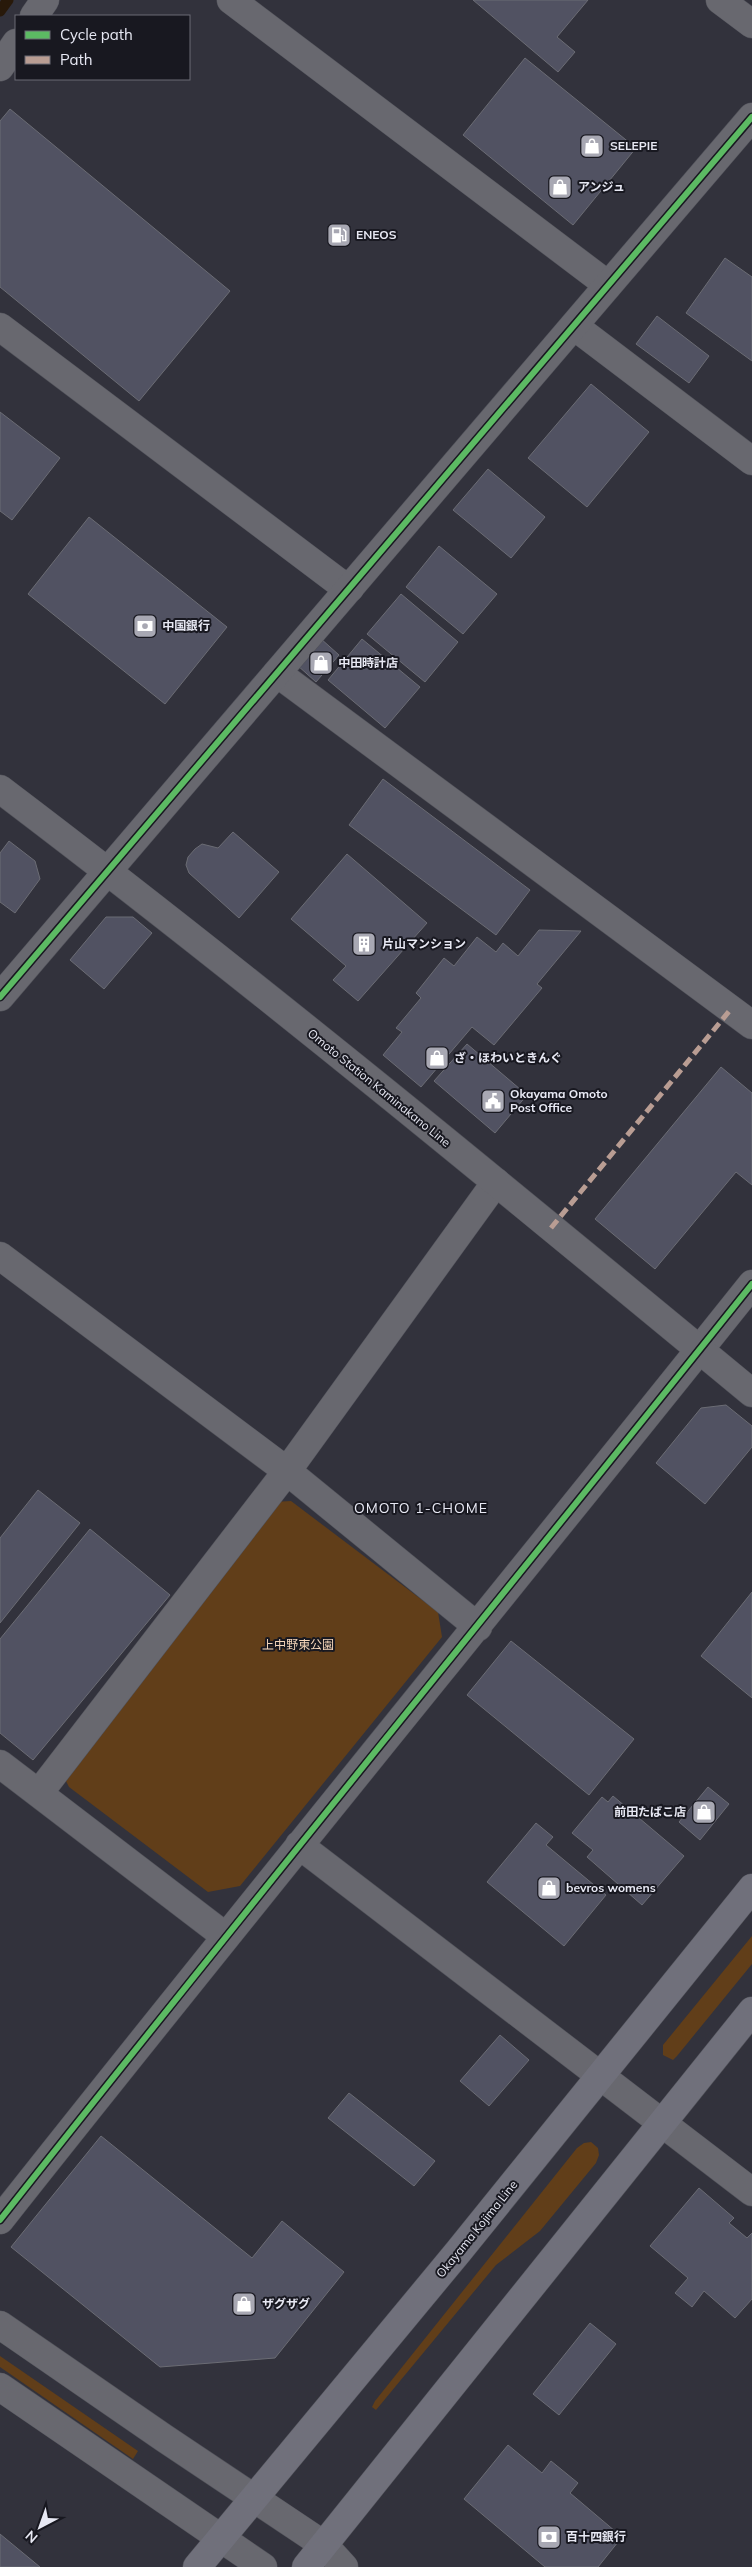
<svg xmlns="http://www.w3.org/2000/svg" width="752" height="2567" viewBox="0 0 752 2567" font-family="Mulish,'Noto Sans JP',sans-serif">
	<rect width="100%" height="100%" fill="#32323c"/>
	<path fill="#613e19" d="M291,1501L438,1612L442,1637L240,1886L208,1892L69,1787L63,1775L274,1502Z
		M752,1936V1964L677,2056L673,2060L663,2055V2045Z
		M591,2142L598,2148L599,2155L596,2163L540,2231L496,2265L376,2410L372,2407L375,2401L577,2148L584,2143Z
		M0,2356L138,2451L133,2459L0,2367Z"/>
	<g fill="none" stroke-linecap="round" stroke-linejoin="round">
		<path stroke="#28190a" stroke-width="11" d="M0,11L8,0"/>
	</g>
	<path fill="#515262" stroke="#6b6c74" d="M473,0H588L557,37L575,52L558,72Z
		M525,58L636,148L573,225L463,135Z
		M10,109L230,291L139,401L0,287V121Z
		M725,258L752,277V361L686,313Z
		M657,316L709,356L689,383L636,344Z
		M591,384L649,432L587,507L528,458Z
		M0,412L60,458L12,520L0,511Z
		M488,469L545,517L511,558L453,510Z
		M89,517L227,627L165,704L28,594Z
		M439,546L497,594L463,634L406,587Z
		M401,594L458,642L425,682L367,634Z
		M320,638L339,655L316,682L297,665Z
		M362,639L420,687L385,728L328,680Z
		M383,779L530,890L496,935L349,825Z
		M233,832L279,872L239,918L189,873L186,865L188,857L195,849L202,844L218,848Z
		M9,841L35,861L40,879L15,913L0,902V853Z
		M347,854L427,923L358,1001L333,980L346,966L291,919Z
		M106,917H133L152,933L104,989L70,960Z
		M539,930L581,931L537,984L542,988L494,1045L472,1027L421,1087L383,1055L402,1032L396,1028L421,998L416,993L444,958L454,966L477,937L496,952L503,943L518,956Z
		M467,1044L527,1095L495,1133L434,1081Z
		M721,1067L752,1093V1185L736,1172L655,1269L595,1219Z
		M726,1405L752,1426V1447L705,1504L656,1463L701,1408Z
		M38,1490L80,1523L0,1623V1538Z
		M90,1529L170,1595L33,1760L0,1733V1639Z
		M752,1592V1698L701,1656Z
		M511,1641L634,1739L589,1795L467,1695Z
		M708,1787L729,1804L700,1840L679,1822Z
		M613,1796L684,1856L642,1905L587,1857L593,1850L572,1833L602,1797L608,1802Z
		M536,1823L553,1837L546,1845L606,1895L564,1946L487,1882Z
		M500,2035L529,2060L489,2106L460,2081Z
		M349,2093L435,2161L414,2186L328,2118Z
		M101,2136L252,2258L282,2221L344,2272L275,2358L160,2367L11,2247Z
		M699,2188L734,2218L729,2223L747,2238L752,2233V2299L735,2318L704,2291L692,2307L675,2293L688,2278L650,2246Z
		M590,2323L616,2344L559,2415L533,2394Z
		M508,2445L542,2473L551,2461L578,2483L570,2493L622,2537L598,2567H545L464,2499Z
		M0,2534L40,2567H0Z"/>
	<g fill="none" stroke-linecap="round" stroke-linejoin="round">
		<g stroke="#505159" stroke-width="29">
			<path id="street" d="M231,0L608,285
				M720,0L752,24
				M34,16L45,0
				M0,67L16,43
				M574,326L752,461
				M0,327L337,581L350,588
				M277,673L752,1025
				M0,1256L287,1471L478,1627
				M0,1764L225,1936
				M39,1793L287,1471L496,1182
				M299,1845L752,2192
				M0,2220C248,1906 502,1597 752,1284"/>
		</g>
		<g stroke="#505159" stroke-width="29">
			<path id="secondary" d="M0,789C256,983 504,1188 752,1393
				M0,997L752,117
				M0,2325L164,2438L324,2545L344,2567
				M0,2387L263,2567"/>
		</g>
		<g stroke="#505159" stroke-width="29">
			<path id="primary" d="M197,2567L458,2252L752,1888
				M306,2567L752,2011"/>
		</g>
		<use href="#street" stroke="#68686f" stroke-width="28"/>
		<use href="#secondary" stroke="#68686f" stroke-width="28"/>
		<use href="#primary" stroke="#70707b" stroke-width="28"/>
		<path stroke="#b99d93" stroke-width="5" stroke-dasharray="10 5" stroke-linecap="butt" d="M551,1228L731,1009"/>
		<g stroke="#181820" stroke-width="9">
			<path id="cycleway" d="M0,997L752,117
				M0,2220C248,1906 502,1597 752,1284"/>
		</g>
		<use href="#cycleway" stroke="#5cba63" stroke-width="6"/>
	</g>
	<defs>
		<g id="shop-square" transform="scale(1.25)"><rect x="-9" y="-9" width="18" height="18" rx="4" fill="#a8a8b3" stroke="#181820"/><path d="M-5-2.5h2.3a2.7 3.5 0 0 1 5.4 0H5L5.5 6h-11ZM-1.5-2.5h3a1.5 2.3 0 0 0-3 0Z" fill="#fff"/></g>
		<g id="fuel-square" transform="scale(1.25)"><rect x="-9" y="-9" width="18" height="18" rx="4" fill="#a8a8b3" stroke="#181820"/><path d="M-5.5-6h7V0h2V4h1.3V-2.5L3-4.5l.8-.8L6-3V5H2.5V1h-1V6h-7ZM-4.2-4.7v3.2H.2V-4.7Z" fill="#fff"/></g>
		<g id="bank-square" transform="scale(1.25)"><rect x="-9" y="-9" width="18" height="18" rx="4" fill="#a8a8b3" stroke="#181820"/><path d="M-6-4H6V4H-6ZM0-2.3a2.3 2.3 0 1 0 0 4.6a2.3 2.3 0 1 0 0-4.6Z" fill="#fff"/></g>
		<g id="building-square" transform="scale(1.25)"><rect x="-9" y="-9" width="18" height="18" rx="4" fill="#a8a8b3" stroke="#181820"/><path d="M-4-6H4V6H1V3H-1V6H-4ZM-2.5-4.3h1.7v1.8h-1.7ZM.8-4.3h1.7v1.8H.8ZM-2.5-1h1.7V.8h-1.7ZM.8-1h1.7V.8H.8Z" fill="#fff"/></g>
		<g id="civic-square" transform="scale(1.25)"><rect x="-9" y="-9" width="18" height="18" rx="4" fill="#a8a8b3" stroke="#181820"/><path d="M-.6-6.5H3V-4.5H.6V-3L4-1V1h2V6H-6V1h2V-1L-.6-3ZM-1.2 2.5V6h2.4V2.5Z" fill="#fff"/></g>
	</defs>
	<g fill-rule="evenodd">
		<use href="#shop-square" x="592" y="146"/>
		<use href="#shop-square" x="560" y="187"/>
		<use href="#fuel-square" x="339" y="235"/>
		<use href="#bank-square" x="145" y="626"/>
		<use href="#shop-square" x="321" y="663"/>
		<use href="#building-square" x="364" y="944"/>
		<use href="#shop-square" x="437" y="1058"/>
		<use href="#civic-square" x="493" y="1101"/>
		<use href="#shop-square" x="704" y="1812"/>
		<use href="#shop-square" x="549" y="1888"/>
		<use href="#shop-square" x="244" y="2304"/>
		<use href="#bank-square" x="549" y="2537"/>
	</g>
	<g text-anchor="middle" stroke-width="4" stroke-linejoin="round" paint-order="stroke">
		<g font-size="12" font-weight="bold" fill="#e7e8f3" stroke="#181820" text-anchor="start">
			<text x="610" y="150">SELEPIE</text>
			<text x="578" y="191">アンジュ</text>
			<text x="356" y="239">ENEOS</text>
			<text x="162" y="630">中国銀行</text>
			<text x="338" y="667">中田時計店</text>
			<text x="382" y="948">片山マンション</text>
			<text x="454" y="1062">ざ・ほわいときんぐ</text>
			<text x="510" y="1098">Okayama Omoto<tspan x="510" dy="14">Post Office</tspan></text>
			<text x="686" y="1816" text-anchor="end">前田たばこ店</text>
			<text x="566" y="1892">bevros womens</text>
			<text x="262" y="2308">ザグザグ</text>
			<text x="566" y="2541">百十四銀行</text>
		</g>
		<g font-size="12" fill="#e7e8f3" stroke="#181820">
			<text transform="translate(379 1088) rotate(39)" y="4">Omoto Station Kaminakano Line</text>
			<text transform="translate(477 2229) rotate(-51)" y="4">Okayama Kojima Line</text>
		</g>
		<g font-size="12" fill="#f6d7bb" stroke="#181820">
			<text x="298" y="1649">上中野東公園</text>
		</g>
		<g font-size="14" letter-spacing="1" fill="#e7e8f3" stroke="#181820">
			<text x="421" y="1513">OMOTO 1-CHOME</text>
		</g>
	</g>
	<rect x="15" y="15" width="175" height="65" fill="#181820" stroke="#6b6b74"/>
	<rect x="25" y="31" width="25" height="8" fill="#5cba63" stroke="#6b6b74"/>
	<text x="60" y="40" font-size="15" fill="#e7e8f3">Cycle path</text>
	<rect x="25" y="56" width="25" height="8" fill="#b99d93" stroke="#6b6b74"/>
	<text x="60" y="65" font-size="15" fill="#e7e8f3">Path</text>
	<g transform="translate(40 2527) rotate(221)" stroke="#181820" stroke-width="4" paint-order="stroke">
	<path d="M0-4L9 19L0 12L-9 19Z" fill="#e7e8f3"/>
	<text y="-8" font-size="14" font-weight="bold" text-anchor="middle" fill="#e7e8f3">N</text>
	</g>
</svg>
